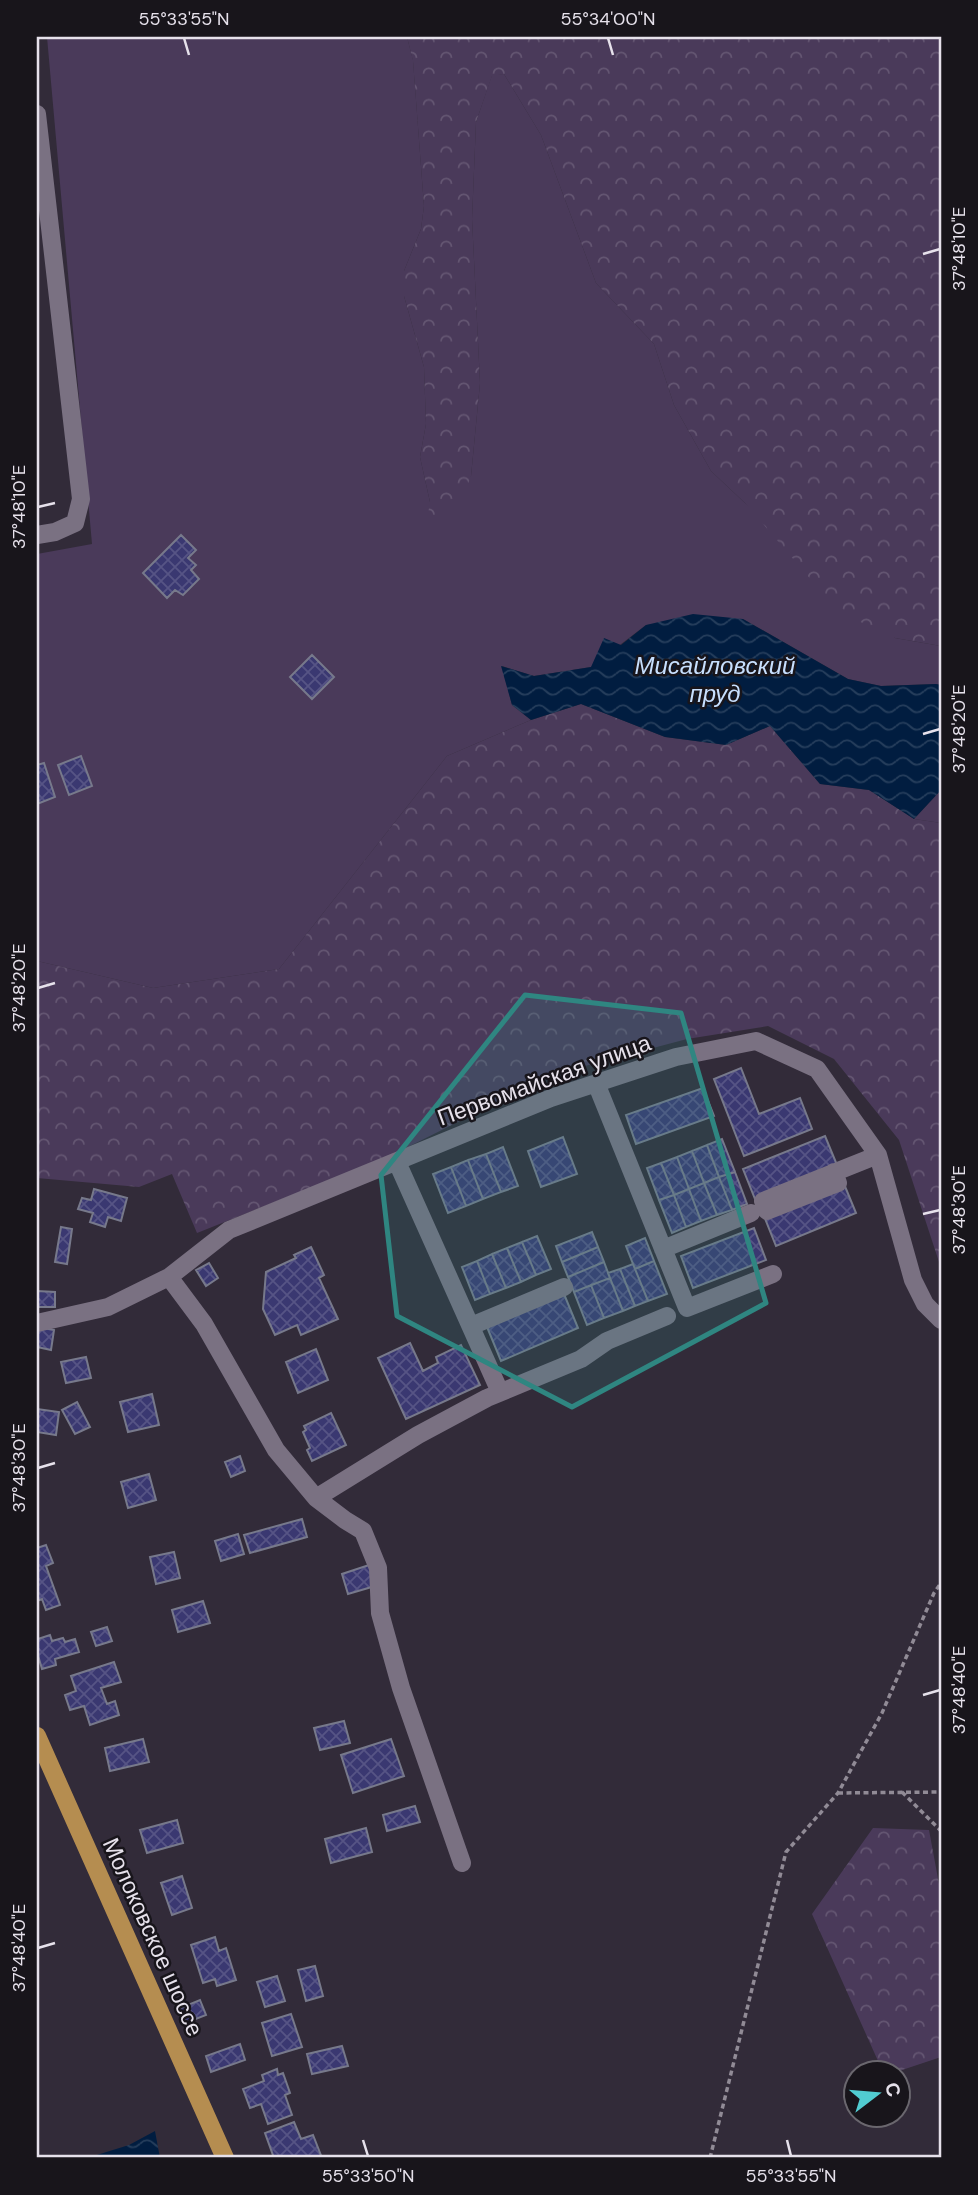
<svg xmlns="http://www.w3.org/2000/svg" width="978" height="2195" viewBox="0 0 978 2195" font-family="'DM Sans',sans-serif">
	<defs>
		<pattern id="forest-crowns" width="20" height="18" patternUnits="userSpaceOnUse" patternTransform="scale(1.75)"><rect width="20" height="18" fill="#4a3a5a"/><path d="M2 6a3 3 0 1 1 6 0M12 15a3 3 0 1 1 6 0" fill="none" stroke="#645672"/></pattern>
		<pattern id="water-waves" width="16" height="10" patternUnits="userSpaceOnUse" patternTransform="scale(1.75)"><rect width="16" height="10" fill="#011d40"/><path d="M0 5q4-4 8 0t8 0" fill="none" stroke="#263e5c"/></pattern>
		<pattern id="building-cross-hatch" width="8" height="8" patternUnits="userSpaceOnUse" patternTransform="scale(1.75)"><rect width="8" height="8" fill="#3a3871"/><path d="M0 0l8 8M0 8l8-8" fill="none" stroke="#565485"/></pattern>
	</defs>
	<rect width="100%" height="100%" fill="#322b39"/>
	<path fill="#4a3a5a" d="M47,37H407L413,60L424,206L421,229L404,271V296L424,367L426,424L420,457L430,502L471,476L480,383L472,219L476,122L492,75L504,74L541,135L596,283L654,344L674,405L711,471L745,503L895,638L941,646V685L936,684L881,686L848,679L743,619L646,625L591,667L534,676L502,666L512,705L531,720L447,756L279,969L153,988L37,961V554L92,544Z
		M941,790V823L914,819Z"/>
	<path fill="url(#forest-crowns)" d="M407,37H941V646L895,638L854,619L819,589L745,503L711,471L674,405L654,344L596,283L541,135L504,74L492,76L476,122L472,219L480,383L471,476L458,509L437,520L428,514L430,502L420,457L426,424L424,367L404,296V271L421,229L424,206L413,61Z
		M581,704L665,737L726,745L770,726L820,784L869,790L914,819L941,823V1268L899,1140L834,1059L768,1026L687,1039L551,1075L390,1156L197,1233L172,1174L139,1187L37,1178V961L153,988L279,969L447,756L531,720Z
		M873,1828L929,1830L941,1895V2057L896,2072H883L812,1914Z"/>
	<path fill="url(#water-waves)" d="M693,614L743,619L848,679L881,686L936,684L941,685V790L914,819L869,790L820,784L770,726L726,745L665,737L581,704L531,720L512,705L501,666L534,676L591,667L604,638L621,645L646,625Z
		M155,2131L160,2158H87L129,2145Z"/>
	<path fill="url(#building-cross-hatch)" stroke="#77798b" stroke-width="2" d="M181,535L196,550L188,558L196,565L191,570L199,579L183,595L175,590L167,598L143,573Z
		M312,655L334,677L312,699L290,677Z
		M81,756L92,786L69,795L58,765Z
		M44,763L55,797L37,804V765Z
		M741,1068L759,1114L800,1098L812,1129L744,1156L714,1079Z
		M703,1088L714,1116L636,1144L626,1115Z
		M825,1136L837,1165L755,1199L743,1169Z
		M563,1137L577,1174L541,1187L528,1151Z
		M722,1139L735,1172L719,1177L707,1145Z
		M707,1145L719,1177L704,1183L692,1151Z
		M503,1147L518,1186L501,1192L486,1154Z
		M692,1151L704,1183L689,1189L677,1157Z
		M486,1154L501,1192L483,1199L468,1160Z
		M677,1157L689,1189L674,1195L661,1163Z
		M468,1160L483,1199L466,1206L451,1167Z
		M661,1163L674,1195L659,1200L647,1168Z
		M451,1167L466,1206L448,1213L433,1174Z
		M735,1172L747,1204L732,1210L719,1177Z
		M719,1177L732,1210L717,1215L704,1183Z
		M704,1183L717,1215L701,1221L689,1189Z
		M844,1184L856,1213L776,1246L764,1216Z
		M94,1189L127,1198L121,1221L108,1217L105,1227L90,1222L93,1213L78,1209L82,1198L91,1200Z
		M689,1189L701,1221L686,1227L674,1195Z
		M674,1195L686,1227L672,1233L659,1200Z
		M61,1227L72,1229L67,1264L55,1262Z
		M754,1228L766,1260L693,1288L681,1256Z
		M592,1232L598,1247L562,1262L556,1246Z
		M537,1236L551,1269L536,1275L522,1242Z
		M645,1238L654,1261L635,1269L626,1246Z
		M522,1242L536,1275L521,1282L507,1248Z
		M311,1247L324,1275L319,1278L338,1319L301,1335L297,1325L275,1335L263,1309L266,1272L296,1258L294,1255Z
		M598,1247L604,1262L568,1277L562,1262Z
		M507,1248L521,1282L506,1288L492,1254Z
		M492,1254L506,1288L490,1294L477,1261Z
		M477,1261L490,1294L475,1300L462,1267Z
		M654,1261L667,1294L648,1301L635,1269Z
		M604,1262L610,1278L574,1292L568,1277Z
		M209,1263L218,1278L206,1286L196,1270Z
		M633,1264L648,1301L635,1306L620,1269Z
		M620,1269L635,1306L623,1311L608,1273Z
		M610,1278L623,1311L604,1318L591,1285Z
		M591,1285L604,1318L587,1325L574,1292Z
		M37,1291L55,1292V1307H37Z
		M564,1294L578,1328L501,1361L487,1327Z
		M37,1327L54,1330L51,1350L37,1347Z
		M410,1343L423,1371L438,1363L436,1357L461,1345L480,1385L406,1419L378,1358Z
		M316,1349L328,1380L298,1393L286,1362Z
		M86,1357L91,1378L66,1383L61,1362Z
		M152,1394L159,1425L128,1432L120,1402Z
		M77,1402L90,1427L75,1434L62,1410Z
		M37,1409L59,1412L56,1435L37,1432Z
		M331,1413L346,1445L312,1461L307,1450L310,1448L303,1432L306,1430L304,1426Z
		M240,1456L245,1471L231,1477L225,1462Z
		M149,1474L156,1500L128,1508L121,1482Z
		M302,1519L307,1537L250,1553L244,1535Z
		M238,1534L244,1554L221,1561L215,1541Z
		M46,1545L53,1563L46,1566L60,1605L46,1610L42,1599L37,1601V1548Z
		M174,1552L180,1578L156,1584L150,1557Z
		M369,1565L375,1586L348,1594L342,1574Z
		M203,1601L210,1623L178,1632L172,1610Z
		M107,1627L112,1641L96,1646L91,1632Z
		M50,1635L52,1641L63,1638L65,1642L75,1639L79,1652L55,1659L56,1665L42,1669L37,1652V1636L38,1639Z
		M114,1662L121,1682L101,1688L107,1704L115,1701L119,1715L90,1725L84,1706L70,1710L65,1695L76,1691L71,1676Z
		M344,1721L350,1743L320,1750L314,1728Z
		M143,1739L149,1762L110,1771L105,1748Z
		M391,1739L404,1776L353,1793L341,1755Z
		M415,1806L420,1822L387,1831L383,1815Z
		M177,1820L183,1843L147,1853L140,1830Z
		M366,1828L372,1852L331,1863L325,1839Z
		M182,1876L192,1908L172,1915L161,1883Z
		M215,1937L219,1951L226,1948L236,1980L217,1986L215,1979L203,1983L191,1945Z
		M315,1966L323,1996L306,2001L298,1970Z
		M277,1976L285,2001L265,2007L257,1982Z
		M200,2000L206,2015L183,2024L178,2009Z
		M291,2014L302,2047L272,2056L262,2023Z
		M240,2044L245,2060L211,2072L206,2056Z
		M342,2046L348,2066L312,2074L307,2054Z
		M277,2069L278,2075L283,2073L290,2093L285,2095L292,2115L268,2124L261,2104L250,2108L243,2089L264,2081L262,2075Z
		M294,2122L301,2139L313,2135L322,2158H274L265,2133Z"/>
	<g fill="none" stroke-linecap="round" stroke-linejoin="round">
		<path stroke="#918b96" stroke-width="3.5" stroke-dasharray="5 3.5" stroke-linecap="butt" d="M902,1792L941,1831
			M838,1793L941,1792
			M710,2158L786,1852L838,1793L882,1713L934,1593L941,1583"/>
		<path stroke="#7a7182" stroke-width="18" d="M37,114L81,499L75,523L55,532L37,535
			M596,1083L687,1308L773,1274
			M397,1162L500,1392
			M834,1172L838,1183L767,1211L763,1201L878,1155
			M663,1249L751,1213
			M169,1277L204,1324L276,1450L316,1498L345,1520L363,1531L378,1568L380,1613L401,1688L462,1863
			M37,1323L108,1307L169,1277L229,1230L551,1098L676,1057L756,1041L817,1069L878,1155L913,1280L925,1304L941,1320
			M471,1326L564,1287
			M316,1498L418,1435L487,1398L581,1359L607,1341L667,1316"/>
		<path stroke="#b58d50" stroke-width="18" d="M37,1736L225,2158"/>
	</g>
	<path fill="#2f8681" fill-opacity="0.2" stroke="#2f8681" stroke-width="5" stroke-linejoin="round" d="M525,995L681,1013L766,1303L572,1407L397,1316L381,1175Z"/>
	<path fill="none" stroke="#e6e1eb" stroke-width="2.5" d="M184,38L189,55M608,38L613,55M923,254L940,249M38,507L55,503M923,734L940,729M38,988L55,983M923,1214L940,1210M38,1468L55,1463M923,1695L940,1690M38,1948L55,1943M363,2140L368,2156M787,2140L791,2156"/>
	<g text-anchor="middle" stroke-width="5" stroke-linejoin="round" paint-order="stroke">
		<g font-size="23" fill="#e6e1eb" stroke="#18151b">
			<text transform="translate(544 1080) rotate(-20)" y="8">Первомайская улица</text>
			<text transform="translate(153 1937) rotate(66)" y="8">Молоковское шоссе</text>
		</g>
		<g font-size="24" font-style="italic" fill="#c7dffe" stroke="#18151b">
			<text x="715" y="674">Мисайловский<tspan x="715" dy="28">пруд</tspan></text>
		</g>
	</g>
	<rect width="978" height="2195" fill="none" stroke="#18151b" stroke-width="77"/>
	<g transform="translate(877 2094) rotate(74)"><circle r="33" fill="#18151b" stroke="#6a676e" stroke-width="2"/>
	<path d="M0-5L12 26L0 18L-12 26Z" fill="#51ccd1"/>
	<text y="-10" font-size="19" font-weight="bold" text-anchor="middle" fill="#e6e1eb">С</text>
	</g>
	<rect x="38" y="38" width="902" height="2118" fill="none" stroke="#e6e1eb" stroke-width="2.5"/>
	<g font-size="18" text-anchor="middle" fill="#e6e1eb">
		<text x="184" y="25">55°33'55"N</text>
		<text x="608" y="25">55°34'00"N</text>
		<text transform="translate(959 249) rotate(-90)" y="6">37°48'10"E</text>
		<text transform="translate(19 507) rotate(-90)" y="6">37°48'10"E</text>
		<text transform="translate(959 729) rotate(-90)" y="6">37°48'20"E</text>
		<text transform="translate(19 988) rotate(-90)" y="6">37°48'20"E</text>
		<text transform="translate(959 1210) rotate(-90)" y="6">37°48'30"E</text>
		<text transform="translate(19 1468) rotate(-90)" y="6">37°48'30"E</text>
		<text transform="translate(959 1690) rotate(-90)" y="6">37°48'40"E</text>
		<text transform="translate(19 1948) rotate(-90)" y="6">37°48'40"E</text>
		<text x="368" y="2182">55°33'50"N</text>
		<text x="791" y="2182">55°33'55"N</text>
	</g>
</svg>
